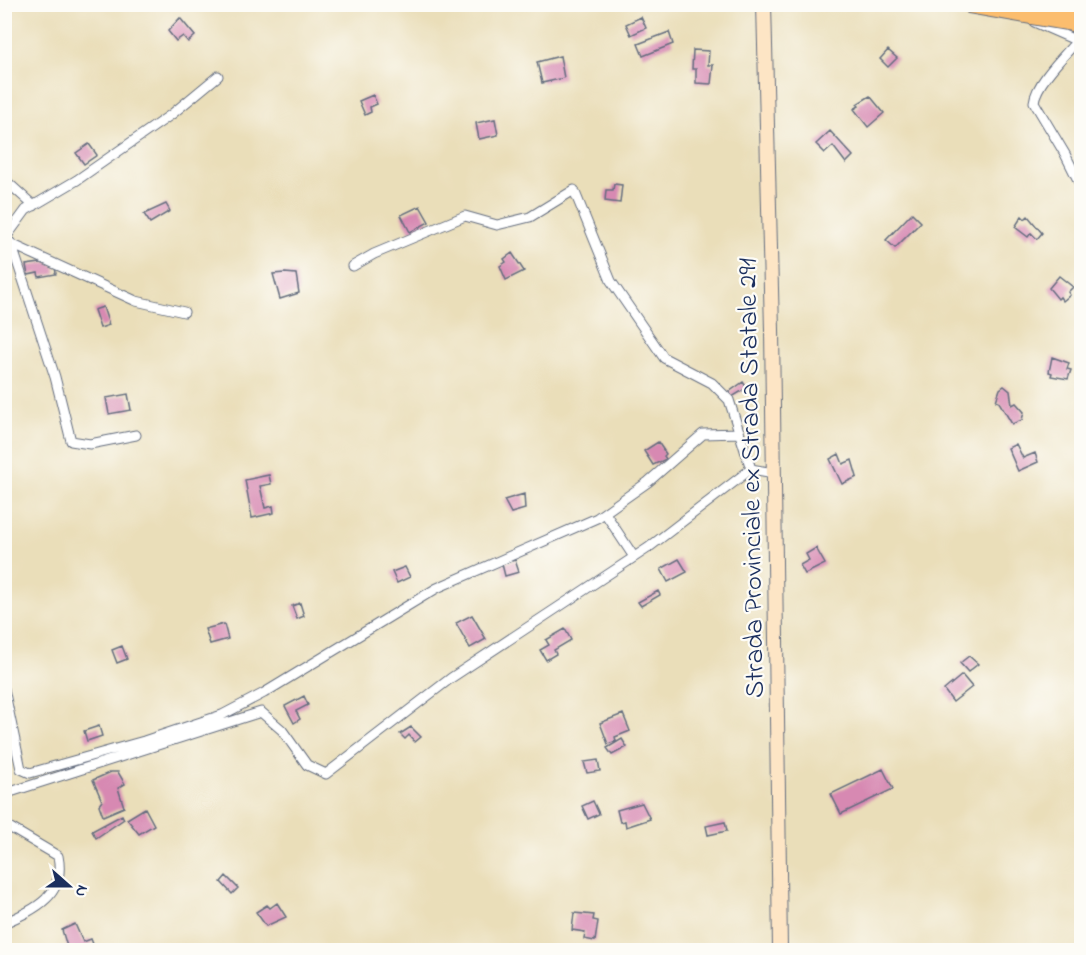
<svg xmlns="http://www.w3.org/2000/svg" width="1086" height="955" viewBox="0 0 1086 955" font-family="'Indie Flower',sans-serif">
	<rect width="100%" height="100%" fill="#fdfcf7"/>
	<filter id="ink" filterUnits="userSpaceOnUse"><feTurbulence type="fractalNoise" baseFrequency=".0167" numOctaves="2"/><feDisplacementMap in="SourceGraphic" scale="12" xChannelSelector="R" yChannelSelector="G"/><feConvolveMatrix kernelMatrix="1 2 1 2 8 2 1 2 1" color-interpolation-filters="sRGB"/></filter>
	<filter id="wash" filterUnits="userSpaceOnUse"><feTurbulence type="fractalNoise" baseFrequency=".008" numOctaves="4" result="noise"/><feDisplacementMap in="SourceGraphic" scale="24" xChannelSelector="R" yChannelSelector="G"/><feGaussianBlur stdDeviation="1.35" result="paint"/><feColorMatrix in="noise" values="0 0 0 0 0 0 0 0 0 0 0 0 0 0 0 0 0 1.4 0 .05"/><feComposite in="paint" operator="in"/></filter>
	<g filter="url(#wash)">
		<rect width="100%" height="100%" fill="#eadeb9"/>
		<g id="blocks">
			<path fill="#d789b2" d="M641,17L646,28L631,35L626,24Z
				M180,18L195,36L188,42L183,36L176,41L168,31Z
				M669,32L673,44L643,56L638,44Z
				M693,50L709,51L708,65H713L711,84L696,83V69H692Z
				M888,50L897,58L888,67L880,59Z
				M560,56L564,78L542,83L537,62Z
				M373,95L377,104L370,107L371,112L365,115L359,101Z
				M870,96L884,113L868,127L854,109L859,106L857,104Z
				M495,119L498,135L479,139L476,123Z
				M830,131L853,156L846,163L833,146L825,153L816,144Z
				M89,144L97,155L84,164L76,153Z
				M614,184L622,185L620,203L605,201L606,190H613Z
				M166,204L170,211L150,223L144,214Z
				M420,206L429,222L410,232L401,215Z
				M912,213L921,222L895,248L886,240Z
				M1022,216L1025,219L1028,216L1042,233L1037,239L1031,233L1028,237L1015,227Z
				M512,253L524,271L506,280L500,266L506,262L504,259Z
				M48,262L55,266L56,274L39,277L38,273L28,275L26,265Z
				M285,273L296,274L299,293L280,299L273,274Z
				M1059,276L1073,287L1068,292L1070,295L1063,301L1060,297L1058,299L1049,288Z
				M103,307L109,325L100,328L94,310Z
				M1052,357L1069,363L1067,369L1071,370L1068,379L1051,376L1052,373L1049,372Z
				M743,382L747,388L732,397L729,392Z
				M1004,386L1010,391L1012,405L1016,403L1024,412L1022,420L1012,424L999,402L996,401L1000,389Z
				M128,394L131,410L109,414L106,398Z
				M658,442L666,454L664,456L666,459L653,465L644,451Z
				M1016,444L1023,458L1035,453L1038,462L1018,471L1008,448Z
				M839,454L843,464L852,460L857,477L842,484L830,459Z
				M269,475L271,484L260,486L265,508L273,506L274,513L252,518L245,480Z
				M524,494L525,509L511,513L504,500Z
				M816,548L825,564L805,574L800,565L809,560L806,554Z
				M679,559L687,572L668,582L661,569Z
				M515,560L519,572L505,576L502,564Z
				M405,567L410,577L397,583L392,572Z
				M658,591L660,595L641,606L638,602Z
				M300,603L304,616L297,619L292,606Z
				M472,615L486,639L470,648L456,623Z
				M224,624L228,639L210,644L205,629Z
				M565,629L571,640L554,650L556,654L546,660L540,650L549,645L546,640Z
				M122,646L127,659L117,663L112,650Z
				M969,656L978,664L968,672L960,663Z
				M962,675L972,687L953,702L944,690Z
				M304,696L308,705L296,711L300,719L294,723L285,706Z
				M623,714L630,731L615,737L616,741L608,744L600,723Z
				M99,726L102,736L87,741L84,731Z
				M411,727L421,737L415,742L409,735L405,739L400,734Z
				M622,739L627,747L612,755L607,748Z
				M598,760L600,771L587,773L584,762Z
				M883,769L893,789L841,814L831,794Z
				M111,772H118L125,784L118,788L124,807L103,816L99,805L102,801L93,780Z
				M593,801L599,814L588,819L582,806Z
				M642,803L650,819L626,827L625,821L620,822L617,810Z
				M145,808L154,825L139,834L127,819Z
				M122,815L124,819L96,838L92,831Z
				M725,822L727,831L708,835L706,826Z
				M226,876L238,888L232,894L221,882Z
				M277,903L286,917L266,926L256,912L267,905L270,908Z
				M574,913L594,915L593,920L598,921L595,941L584,939L585,932L572,930Z
				M75,924L83,942L91,939L93,944L76,950H68L62,930Z"/>
		</g>
	</g>
	<g filter="url(#ink)">
		<use href="#blocks" fill-opacity="0" stroke="#636c7e" stroke-width="1.5"/>
		<g fill="none" stroke-linecap="round" stroke-linejoin="round">
			<g stroke="#636c7e" stroke-width="11">
				<path id="street" d="M1034,22L1082,43
					M1077,41C1064,56 1036,83 1034,102L1065,154L1082,188
					M4,179L34,206
					M4,240L26,210L77,180L172,114L218,76
					M9,243L136,301L184,312
					M11,243L55,377L71,441L90,444L136,435
					M353,266L374,254L465,216L497,225L530,217L574,190L611,281L664,358L712,383L729,400L751,469L774,473
					M605,513L634,557
					M4,689L21,769L30,773L144,741L222,715L264,693L437,588L597,518L648,482L703,434L739,433
					M4,794L261,712L282,730L307,765L326,774L451,678L648,548L751,469
					M4,824L58,856C66,895 36,909 4,923"/>
			</g>
			<g stroke="#636c7e" stroke-width="16">
				<path id="secondary" d="M764,4L772,330L780,950"/>
			</g>
			<g stroke="#636c7e" stroke-width="20">
				<path id="highway" d="M1066,21L1082,24"/>
			</g>
			<use href="#street" stroke="#fff" stroke-width="9"/>
			<use href="#secondary" stroke="#fde5c5" stroke-width="14"/>
			<use href="#highway" stroke="#fbbd6e" stroke-width="18"/>
			<g stroke="#636c7e" stroke-width="20" stroke-linecap="butt">
				<path id="highway-bridge" d="M968,4L1066,21
					M1055,4L1069,7"/>
			</g>
			<use href="#highway-bridge" stroke="#fbbd6e" stroke-width="18"/>
		</g>
	</g>
	<g text-anchor="middle" stroke-width="4.5" stroke-linejoin="round" paint-order="stroke">
		<g font-size="27" fill="#1b2f5e" stroke="#fdfcf7">
			<text transform="translate(750 478) rotate(-91)" y="9">Strada Provinciale ex Strada Statale 291</text>
		</g>
	</g>
	<rect width="1086" height="955" fill="none" stroke="#fdfcf7" stroke-width="24"/>
	<g transform="translate(69 886) rotate(111)" stroke="#fdfcf7" stroke-width="4.5" paint-order="stroke">
	<path d="M0-4.5L10 22L0 15L-10 22Z" fill="#1b2f5e"/>
	<text y="-9" font-size="16" font-weight="bold" text-anchor="middle" fill="#1b2f5e">N</text>
	</g>
</svg>
